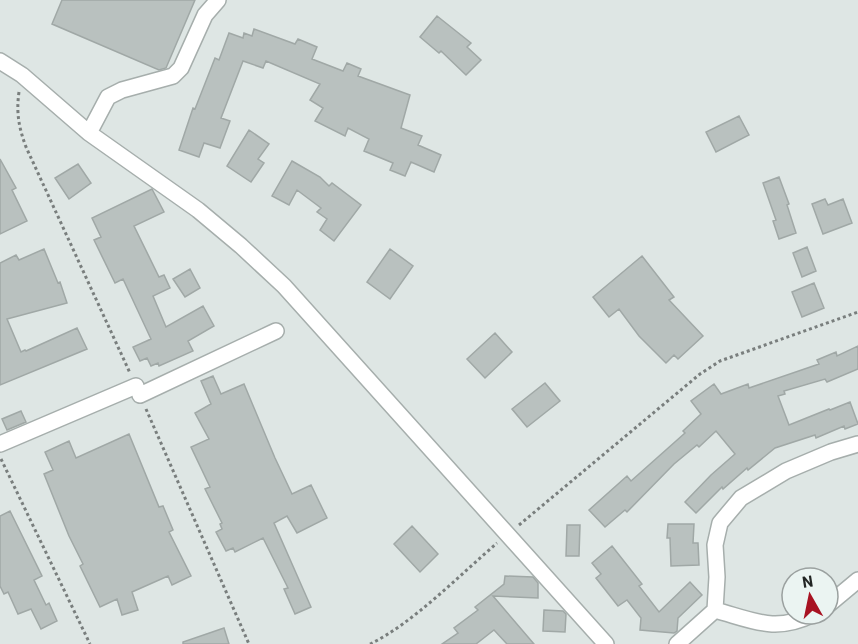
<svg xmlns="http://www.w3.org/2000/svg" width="858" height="644" viewBox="0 0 858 644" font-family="Barlow,sans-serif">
	<rect width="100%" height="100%" fill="#dee6e4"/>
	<path fill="#b9c1bf" stroke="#a0a8a6" stroke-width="1.5" d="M62,0H195L166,68L159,70L52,24Z
		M437,16L471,43L467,47L481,60L466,75L441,51L439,53L420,37Z
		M254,29L295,44L298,39L317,47L312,59L343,71L347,63L361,69L358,76L410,95L401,128L422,136L418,145L441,155L434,172L411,162L405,176L390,170L393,163L364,151L369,139L348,128L345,136L315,121L323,108L310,100L320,84L266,61L263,68L243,61L221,118L230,121L220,148L204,143L199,157L179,150L193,108L195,109L215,58L219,60L229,33L243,38L244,33L252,36Z
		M739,116L749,135L716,152L706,132Z
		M249,130L269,144L258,159L264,163L251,182L227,166Z
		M0,159L16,188L12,190L27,221L0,234Z
		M292,161L320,177L329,186L332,183L361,205L334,241L320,230L327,219L317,212L321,208L297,190L289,205L272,196Z
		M78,164L91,183L69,199L55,178Z
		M779,177L789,204L787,205L796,233L779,239L773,221L776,220L763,183Z
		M152,189L164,212L134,226L159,277L164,275L170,288L153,296L166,327L203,306L214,326L188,341L193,351L159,366L158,363L151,366L147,358L140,361L133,347L151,339L123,279L115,283L94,240L101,237L92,218Z
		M825,199L828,205L843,199L852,223L823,234L812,204Z
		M807,247L816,271L802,277L793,253Z
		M44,249L58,283L60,282L67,303L7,319L21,352L25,350L26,351L77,328L87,349L0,385V263L16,255L19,260Z
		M390,249L413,266L390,299L367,282Z
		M642,256L674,297L669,300L703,336L678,359L674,355L666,363L639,336L619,309L609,317L593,297Z
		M190,269L200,288L185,297L173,279Z
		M814,283L824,308L802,317L792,292Z
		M495,333L512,352L485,378L467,359Z
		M858,346V369L827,382L825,379L784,391L785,394L778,396L789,425L829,409L830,410L850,402L858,424L845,429L844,426L816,438L815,435L775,448L748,470L747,468L723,489L722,487L696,513L685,502L711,475L735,454L716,431L699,447L697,445L674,464L627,512L625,510L605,527L589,510L627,476L631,481L685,433L683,431L701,414L691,401L714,384L721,394L748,384L749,388L819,364L817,360L836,352L837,356Z
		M213,376L221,394L244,384L275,458L292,494L311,485L327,518L297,533L287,516L274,523L311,607L295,614L284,589L288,588L263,538L235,552L233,548L226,551L216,532L222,529L220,524L222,523L205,489L210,487L191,447L209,439L195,413L211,404L201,381Z
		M545,383L560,401L527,427L512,409Z
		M21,411L26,422L7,430L2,419Z
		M129,434L159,507L163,506L173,530L169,532L191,576L172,585L168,576L132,592L138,610L122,615L117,599L100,607L80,566L83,564L69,536L44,474L53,470L45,452L69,441L76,458Z
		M10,511L42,576L34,580L46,605L49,603L57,621L41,629L31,609L18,614L8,592L4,594L0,586V516Z
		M668,524H694L693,543H698L699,565L671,566L670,538H667Z
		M567,525H580L579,556H566Z
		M412,526L438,554L420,572L394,544Z
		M612,546L642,584L639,586L659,612L690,582L702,595L678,618L677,631L674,633L640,630L641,618L627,600L618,606L596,578L601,574L592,563Z
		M505,576L533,577L538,583V598L493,596L534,644H507L494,630L476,644H442L458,633L454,628L478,610L475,607L504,584Z
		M544,610L563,611L566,614L565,632L543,631Z
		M224,628L229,644H183V642Z"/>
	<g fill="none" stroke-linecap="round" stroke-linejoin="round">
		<g stroke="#a6aeac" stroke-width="18">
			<path id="minor" d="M0,61L22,75L89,133L198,210L241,246L284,286L606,644
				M89,133L108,97L122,90L173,76L181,68L205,15L218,0
				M140,395L276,331
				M0,444L136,386
				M828,605L858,580
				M715,610C755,621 775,633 814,614
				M677,644L715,610L717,577L715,545L720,523L741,498L786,471L831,452L858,444"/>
		</g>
		<path stroke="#797e7d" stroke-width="3" stroke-dasharray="3 3" stroke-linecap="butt" d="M19,92C16,113 19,128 26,147L130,373
			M146,409L249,644
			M1,459L90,644
			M519,525L700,374L720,361L858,312
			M370,644C412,624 461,574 497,543"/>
		<use href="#minor" stroke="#fff" stroke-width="15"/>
	</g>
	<g transform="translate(810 596) rotate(351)"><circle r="28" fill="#ebf4f2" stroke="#9ba1a0" stroke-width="1.5"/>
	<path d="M0-4.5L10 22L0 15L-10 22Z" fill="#a81222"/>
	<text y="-9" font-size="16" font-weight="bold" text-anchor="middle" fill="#222524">N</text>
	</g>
</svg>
